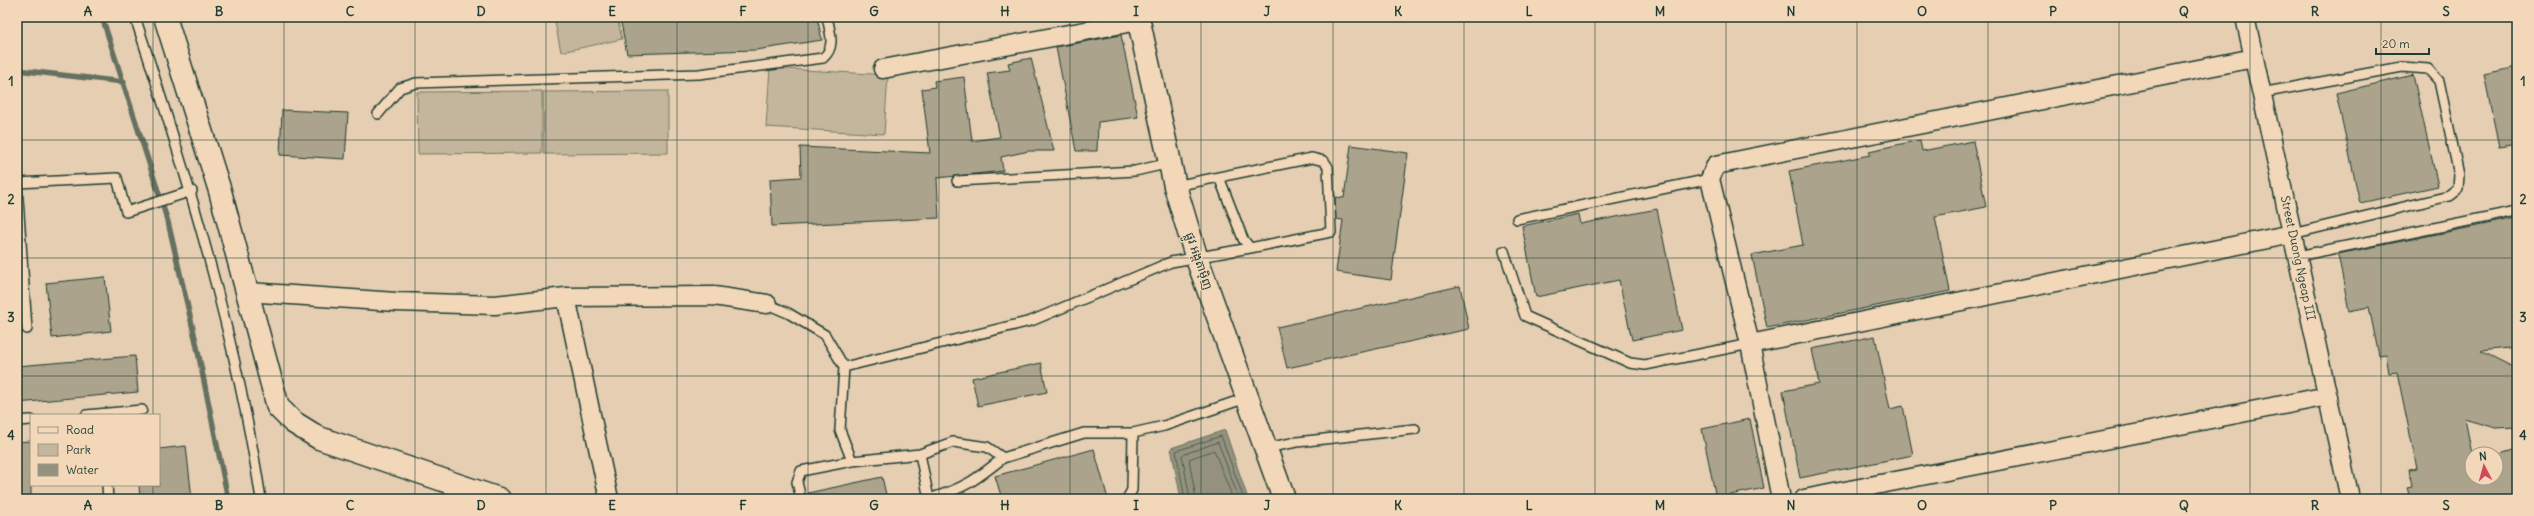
<svg xmlns="http://www.w3.org/2000/svg" width="2534" height="516" viewBox="0 0 2534 516" font-family="Delius,'Noto Sans Khmer',sans-serif">
	<rect width="100%" height="100%" fill="#e5ceb1"/>
	<filter id="ink" filterUnits="userSpaceOnUse"><feTurbulence type="fractalNoise" baseFrequency=".025" numOctaves="2"/><feDisplacementMap in="SourceGraphic" scale="8" xChannelSelector="R" yChannelSelector="G"/><feConvolveMatrix kernelMatrix="1 2 1 2 8 2 1 2 1" color-interpolation-filters="sRGB"/></filter>
	<g filter="url(#ink)">
		<path fill="#c4b69c" stroke="#727a68" d="M554,17H617L622,39L561,52Z
			M770,68L888,75L884,134L766,127Z
			M542,91V153L418,154L417,92Z
			M668,91V153L544,154L543,92Z"/>
		<path fill="#94927e" stroke="#657060" d="M1225,430L1248,499H1181L1171,448Z"/>
		<g fill="none" stroke-linecap="round" stroke-linejoin="round">
			<path stroke="#4e5f52" stroke-width="1" d="M1185,499L1176,451L1221,436L1244,499
				M1190,499L1182,455L1218,442L1239,499
				M1196,499L1189,459L1214,450L1233,499"/>
			<path stroke="#657060" stroke-width="5.5" d="M102,17L168,222L196,342L228,499
				M17,70L124,82"/>
		</g>
		<path fill="#aba38b" stroke="#1f3d34" d="M620,17H817L822,40L756,50L627,54Z
			M1121,35L1138,117L1098,122L1097,151H1076L1056,47Z
			M1031,58L1054,151H1029L1001,157L1003,171L937,178L939,218L772,226L770,179L801,177L800,147L930,153L922,89L935,87L934,81L964,77L972,141L1000,137L987,73L1010,70L1008,63Z
			M2517,67V144L2499,147L2484,74Z
			M2413,75L2438,186L2360,203L2336,93Z
			M282,110L348,113L345,159L280,155Z
			M1920,140L1922,151L1973,141L1986,207L1935,217L1950,291L1767,328L1752,255L1803,245L1789,171L1870,155L1869,151Z
			M1351,145L1408,153L1391,280L1336,272L1343,220L1336,219L1335,197L1344,198Z
			M1657,209L1682,330L1632,340L1619,280L1536,297L1522,226L1578,214L1580,224Z
			M2517,218V347L2481,351L2517,369V427L2496,428L2465,419L2472,454V478H2496V455L2517,449V499H2410L2407,487L2412,486L2409,469L2417,468L2397,372L2389,373L2386,355L2379,356L2369,307L2349,311L2338,254Z
			M105,277L111,331L52,338L46,283Z
			M1460,286L1469,329L1287,368L1277,327Z
			M1875,336L1890,409L1903,406L1913,455L1800,478L1783,391L1819,384L1812,349Z
			M135,356L138,392L17,403V366Z
			M1041,363L1047,392L978,406L972,378Z
			M1750,419L1764,488L1716,498L1702,429Z
			M31,441V499H17V442Z
			M186,446L192,499H140L139,485H159V449Z
			M1094,449L1108,499H1002L995,476Z
			M882,477L887,499H809L808,493Z"/>
		<g fill="none" stroke-linecap="round" stroke-linejoin="round">
			<g stroke="#1f3d34" stroke-width="12">
				<path id="service" d="M135,17C187,175 236,335 261,499
					M2261,93L2402,67L2428,69L2439,81L2459,175L2458,189L2449,196L2292,234
					M378,114L400,88L416,83L699,74L823,58C836,47 830,32 827,17
					M957,181L1135,171L1170,163
					M17,183L117,178L126,212L192,191
					M17,185L27,329
					M1175,186L1312,158L1324,161L1328,167L1331,232L1250,248L1243,239L1219,177
					M1517,219L1710,179
					M1504,251L1525,316L1630,363L1645,365L1750,344
					M2298,256L2517,211
					M767,304L788,313L825,335L844,367
					M1246,398L1164,426L1133,433H1084L1003,458L987,447L953,442L920,454L852,461L840,430L844,367L1031,321L1171,262L1250,248
					M86,415L142,410
					M17,421L31,420
					M1265,448L1297,442L1415,429
					M920,454L929,499
					M107,485L108,499
					M801,499L797,482L801,471L852,461
					M929,499C965,488 974,481 1003,458
					M1127,499L1132,490L1133,433"/>
			</g>
			<g stroke="#1f3d34" stroke-width="21">
				<path id="minor" d="M2245,17L2350,499
					M883,69L1138,21
					M247,292L396,302L495,305L566,297L714,296L767,304
					M566,297L609,499
					M1750,344L2292,234
					M1781,499L1750,344L1710,179L1716,165L2254,58
					M1804,499L2328,396"/>
			</g>
			<g stroke="#1f3d34" stroke-width="25">
				<path id="tertiary" d="M165,17L220,191L278,407L293,422L319,438L499,499
					M1138,17L1175,186L1196,256L1284,499"/>
			</g>
			<use href="#service" stroke="#f2d7b9" stroke-width="9"/>
			<use href="#minor" stroke="#f2d7b9" stroke-width="18"/>
			<use href="#tertiary" stroke="#f2d7b9" stroke-width="22"/>
		</g>
	</g>
	<path fill="none" stroke="#1f3d34" stroke-width="1" stroke-opacity="0.55" d="M153,17V415M284,17V499M415,17V499M546,17V499M677,17V499M808,17V499M939,17V499M1070,17V499M1201,17V499M1333,17V499M1464,17V499M1595,17V499M1726,17V499M1857,17V499M1988,17V499M2119,17V499M2250,17V499M2381,17V499M17,140H2517M17,258H2517M17,376H2517M153,485V499"/>
	<g text-anchor="middle" stroke-width="3" stroke-linejoin="round" paint-order="stroke">
		<g font-size="12" fill="#1f3d34" stroke="#f2d7b9">
			<text transform="translate(2298 258) rotate(78)" y="4">Street Duong Ngeap III</text>
			<text transform="translate(1199 261) rotate(71)" y="4">ផ្លូវ អង្តតាម៉ិញ</text>
		</g>
	</g>
	<rect width="2534" height="516" fill="none" stroke="#f2d7b9" stroke-width="44"/>
	<rect x="30" y="414" width="130" height="72" fill="#f2d7b9" stroke="#9e9984"/>
	<rect x="38" y="427" width="20" height="6" fill="#f2d7b9" stroke="#9e9984"/>
	<text x="66" y="434" font-size="12" fill="#1f3d34">Road</text>
	<rect x="38" y="444" width="20" height="12" fill="#c4b69c" stroke="#9e9984"/>
	<text x="66" y="454" font-size="12" fill="#1f3d34">Park</text>
	<rect x="38" y="464" width="20" height="12" fill="#94927e" stroke="#9e9984"/>
	<text x="66" y="474" font-size="12" fill="#1f3d34">Water</text>
	<g transform="translate(2484 466) rotate(354)"><circle r="19" fill="#f2d7b9" stroke="#9e9984"/>
	<path d="M0-3L7 15L0 10L-7 15Z" fill="#d1495b"/>
	<text y="-6" font-size="11" font-weight="bold" text-anchor="middle" fill="#1f3d34">N</text>
	</g>
	<path d="M2376 48v6h53v-6" fill="none" stroke="#1f3d34" stroke-width="2"/>
	<text x="2382" y="48" font-size="12" fill="#1f3d34" stroke="#f2d7b9" stroke-width="3" paint-order="stroke">20 m</text>
	<rect x="22" y="22" width="2490" height="472" fill="none" stroke="#1f3d34" stroke-width="1.5"/>
	<g font-size="13" text-anchor="middle" font-weight="bold" fill="#1f3d34">
		<text x="88" y="16">A</text>
		<text x="219" y="16">B</text>
		<text x="350" y="16">C</text>
		<text x="481" y="16">D</text>
		<text x="612" y="16">E</text>
		<text x="743" y="16">F</text>
		<text x="874" y="16">G</text>
		<text x="1005" y="16">H</text>
		<text x="1136" y="16">I</text>
		<text x="1267" y="16">J</text>
		<text x="1398" y="16">K</text>
		<text x="1529" y="16">L</text>
		<text x="1660" y="16">M</text>
		<text x="1791" y="16">N</text>
		<text x="1922" y="16">O</text>
		<text x="2053" y="16">P</text>
		<text x="2184" y="16">Q</text>
		<text x="2315" y="16">R</text>
		<text x="2446" y="16">S</text>
		<text x="11" y="86">1</text>
		<text x="2523" y="86">1</text>
		<text x="11" y="204">2</text>
		<text x="2523" y="204">2</text>
		<text x="11" y="322">3</text>
		<text x="2523" y="322">3</text>
		<text x="11" y="440">4</text>
		<text x="2523" y="440">4</text>
		<text x="88" y="510">A</text>
		<text x="219" y="510">B</text>
		<text x="350" y="510">C</text>
		<text x="481" y="510">D</text>
		<text x="612" y="510">E</text>
		<text x="743" y="510">F</text>
		<text x="874" y="510">G</text>
		<text x="1005" y="510">H</text>
		<text x="1136" y="510">I</text>
		<text x="1267" y="510">J</text>
		<text x="1398" y="510">K</text>
		<text x="1529" y="510">L</text>
		<text x="1660" y="510">M</text>
		<text x="1791" y="510">N</text>
		<text x="1922" y="510">O</text>
		<text x="2053" y="510">P</text>
		<text x="2184" y="510">Q</text>
		<text x="2315" y="510">R</text>
		<text x="2446" y="510">S</text>
	</g>
</svg>
